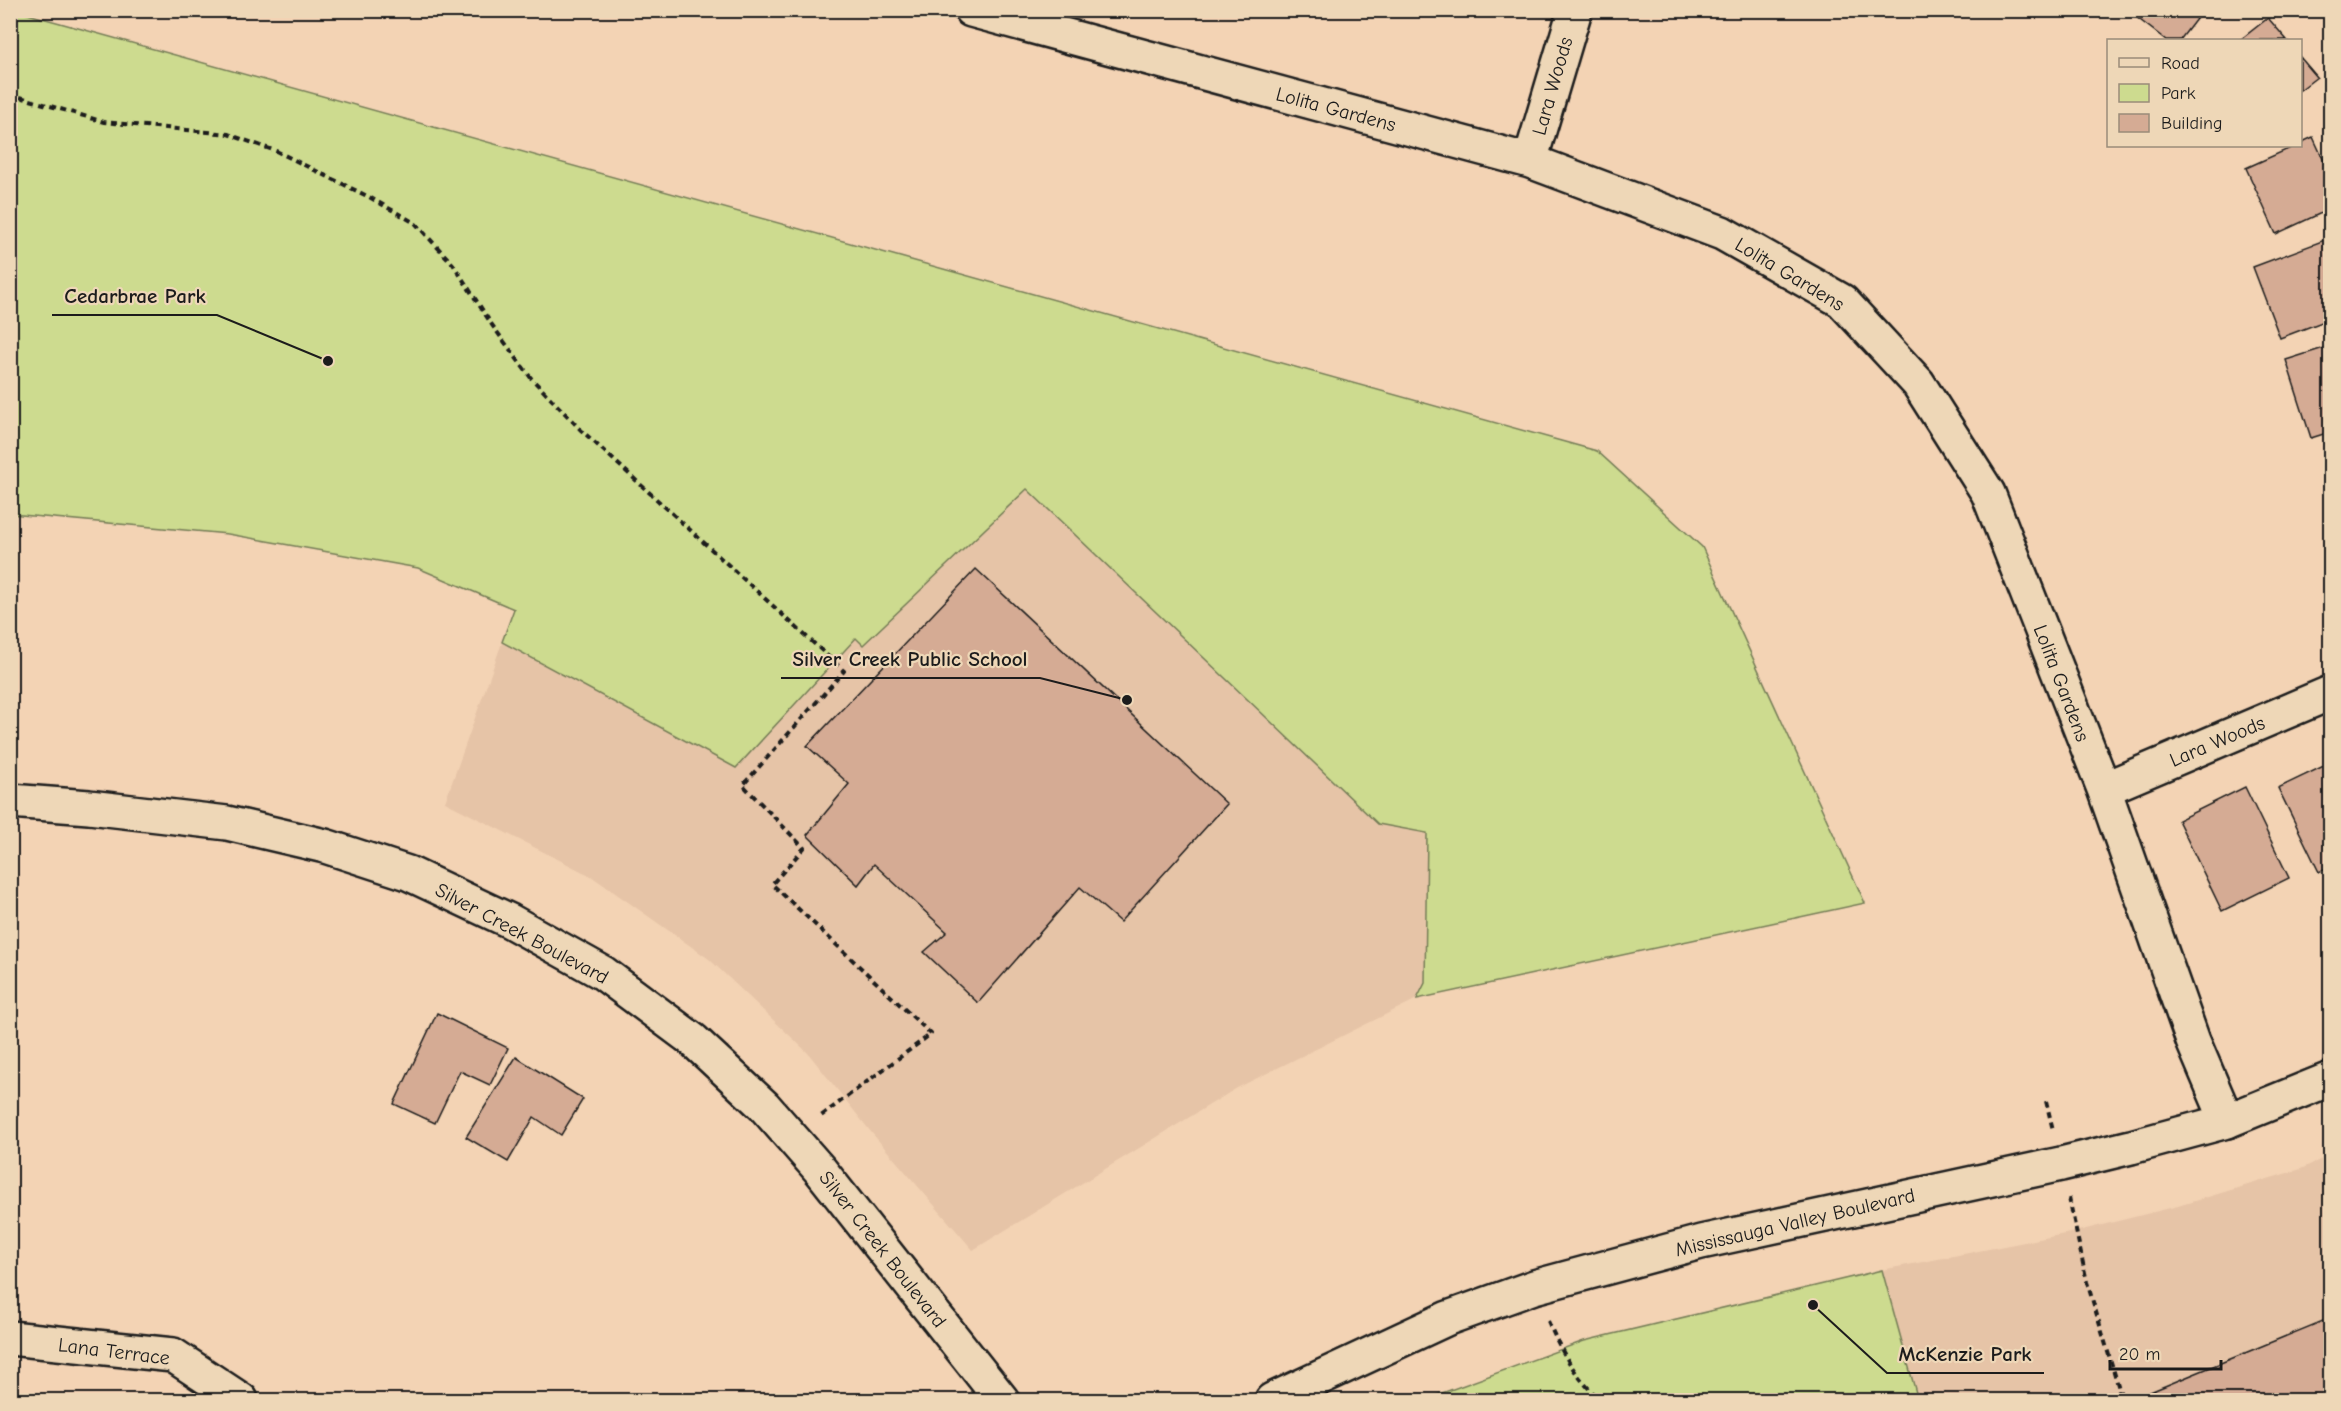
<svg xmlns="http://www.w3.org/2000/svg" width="2341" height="1411" viewBox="0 0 2341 1411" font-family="'Comic Neue',sans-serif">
	<rect width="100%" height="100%" fill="#f3d3b4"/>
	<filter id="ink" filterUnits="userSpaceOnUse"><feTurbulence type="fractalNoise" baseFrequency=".0167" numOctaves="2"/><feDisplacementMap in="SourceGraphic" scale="12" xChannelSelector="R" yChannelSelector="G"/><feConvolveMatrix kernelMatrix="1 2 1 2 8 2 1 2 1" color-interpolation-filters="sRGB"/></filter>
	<g filter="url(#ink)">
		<path fill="#e6c4a7" d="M892,254L1597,451L1702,547L1865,903L1417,999L1237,1088L973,1250L871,1132L808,1053L709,959L591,876L445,802L514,609Z
			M2330,1155V1400H1918L1882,1270L2070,1233L2178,1206L2301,1169Z"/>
		<path fill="#cddb8f" stroke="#747c56" stroke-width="1.5" d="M10,11H17L1597,451L1702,547L1865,903L1417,999L1425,983L1427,833L1378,824L1027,489L863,645L856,638L736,768L502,642L514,609L418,568L228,534L11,514Z
			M1882,1270L1918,1400H1423L1584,1341Z"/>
		<path fill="#d5ab94" stroke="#1c1c1c" stroke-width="1.5" d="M2127,10H2203L2180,40H2166Z
			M2268,18L2287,40H2240Z
			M2300,57L2317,77L2300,90Z
			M2313,137L2330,174V209L2276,234L2246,168L2295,146H2300V143Z
			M2330,238V319L2280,338L2253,267Z
			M2330,346V432L2311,438L2286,360Z
			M976,569L1227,804L1120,922L1080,887L978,1003L924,952L947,932L874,864L858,885L807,835L849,784L807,746Z
			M2330,763V866L2319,872L2278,788Z
			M2245,787L2289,878L2222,911L2178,820Z
			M437,1013L508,1048L490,1085L460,1071L435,1123L394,1104Z
			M516,1057L583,1099L561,1135L534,1117L508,1162L466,1137Z
			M2330,1318V1400H2139L2138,1397Z"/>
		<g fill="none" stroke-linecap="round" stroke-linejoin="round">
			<g stroke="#1c1c1c" stroke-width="38">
				<path id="minor" d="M971,10L1530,161L1722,233L1842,301L1918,383L1988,493L2104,789L2193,1041L2227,1121
					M1530,161L1575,10
					M2104,789L2330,693
					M10,1338L173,1355L241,1400"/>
			</g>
			<g stroke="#1c1c1c" stroke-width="38">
				<path id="tertiary" d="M10,801L89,807L227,823L325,846L408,873L510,921L603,973L693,1040L764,1106L821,1171L1002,1400
					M1272,1400L1448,1318L1534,1287L1701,1242L2061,1164L2131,1147L2227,1121L2330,1079"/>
			</g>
			<path stroke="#1c1c1c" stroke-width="4" stroke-dasharray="6 4.5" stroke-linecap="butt" d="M10,94L104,122L228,134L276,151L369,197L415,223L453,264L492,325L531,378L581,430L844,671L743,785L804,848L772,884L931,1034L821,1116
				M2046,1101L2053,1130
				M2069,1198L2087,1282L2120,1392L2088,1400
				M1548,1321C1561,1351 1576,1379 1601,1400"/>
			<use href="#minor" stroke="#eed7b7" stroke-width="33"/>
			<use href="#tertiary" stroke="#eed7b7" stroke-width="33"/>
		</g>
	</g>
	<g text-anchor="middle" stroke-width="4.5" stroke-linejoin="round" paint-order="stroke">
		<g font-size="20" fill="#1c1c1c" stroke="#eed7b7">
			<text transform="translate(1552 86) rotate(-74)" y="7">Lara Woods</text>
			<text transform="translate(1336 109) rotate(15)" y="7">Lolita Gardens</text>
			<text transform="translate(1790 274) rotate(31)" y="7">Lolita Gardens</text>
			<text transform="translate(2062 683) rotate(69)" y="7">Lolita Gardens</text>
			<text transform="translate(2217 741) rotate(-23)" y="7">Lara Woods</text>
			<text transform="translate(522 933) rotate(28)" y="7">Silver Creek Boulevard</text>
			<text transform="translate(1795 1222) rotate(-13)" y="7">Mississauga Valley Boulevard</text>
			<text transform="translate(883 1249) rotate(52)" y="7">Silver Creek Boulevard</text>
			<text transform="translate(114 1351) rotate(7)" y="7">Lana Terrace</text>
		</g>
	</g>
	<path fill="none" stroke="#1c1c1c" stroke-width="2" d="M328 361L217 315H52M1127 700L1040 678H781M1813 1305L1887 1373H2044"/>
	<g fill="#1c1c1c" stroke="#eed7b7" stroke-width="2">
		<circle cx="328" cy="361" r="6"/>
		<circle cx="1127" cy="700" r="6"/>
		<circle cx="1813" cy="1305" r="6"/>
	</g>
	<g font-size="21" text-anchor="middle" font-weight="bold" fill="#1c1c1c" stroke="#eed7b7" stroke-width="4.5" stroke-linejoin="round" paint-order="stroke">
		<text x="135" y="303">Cedarbrae Park</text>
		<text x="910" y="666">Silver Creek Public School</text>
		<text x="1965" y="1361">McKenzie Park</text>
	</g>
	<rect width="2341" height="1411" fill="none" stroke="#eed7b7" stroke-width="36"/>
	<rect x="18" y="18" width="2305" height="1375" fill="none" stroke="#1c1c1c" stroke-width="2" filter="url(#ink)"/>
	<rect x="2107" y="39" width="195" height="108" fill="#eed7b7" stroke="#9a8c79" stroke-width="1.5"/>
	<rect x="2119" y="58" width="30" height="9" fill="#eed7b7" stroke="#9a8c79" stroke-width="1.5"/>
	<text x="2161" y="69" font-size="18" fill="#1c1c1c">Road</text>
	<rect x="2119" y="84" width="30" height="18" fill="#cddb8f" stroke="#9a8c79" stroke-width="1.5"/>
	<text x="2161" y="99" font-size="18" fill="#1c1c1c">Park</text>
	<rect x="2119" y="114" width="30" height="18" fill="#d5ab94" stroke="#9a8c79" stroke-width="1.5"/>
	<text x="2161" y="129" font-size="18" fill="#1c1c1c">Building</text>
	<path d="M2110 1360v9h111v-9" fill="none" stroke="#1c1c1c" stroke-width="3"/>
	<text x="2119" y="1360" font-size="18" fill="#1c1c1c" stroke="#eed7b7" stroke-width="4.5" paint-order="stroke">20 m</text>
</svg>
